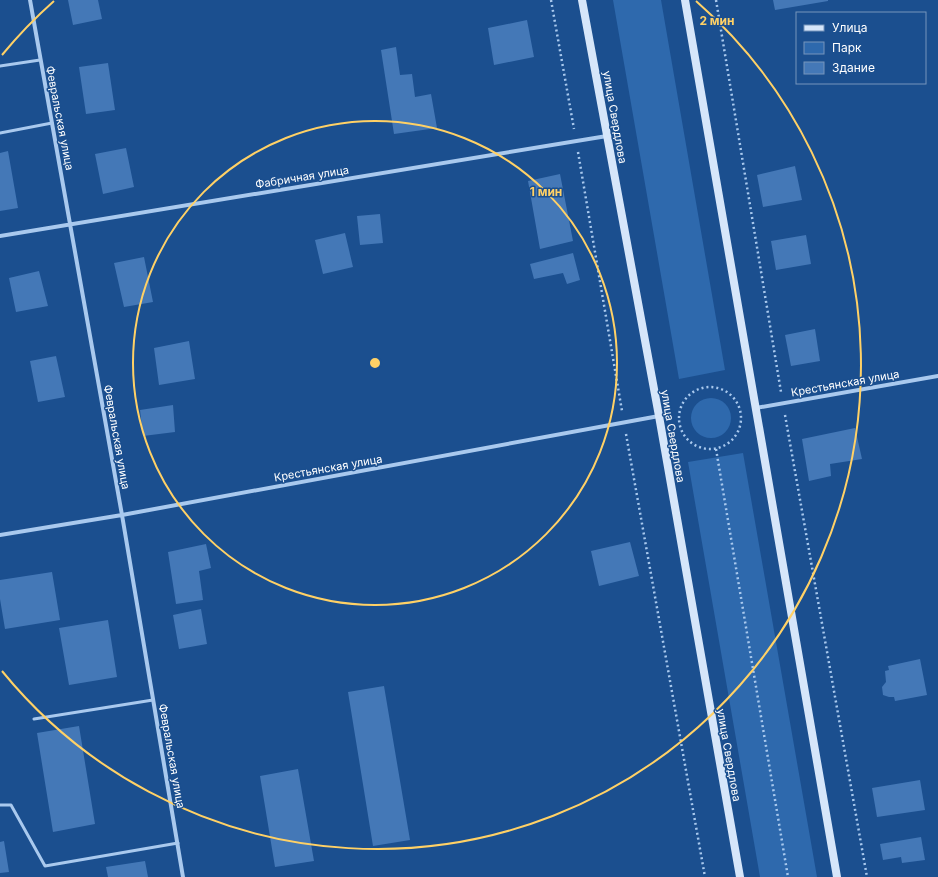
<svg xmlns="http://www.w3.org/2000/svg" width="938" height="877" viewBox="0 0 938 877" font-family="Inter,sans-serif">
	<rect width="100%" height="100%" fill="#1b4f8f"/>
	<path fill="#2e69ad" d="M613,0H661L725,370L679,379Z
		M691 418a20 20 0 1 1 40 0a20 20 0 1 1-40 0Z
		M743,453L817,877H760L688,462Z"/>
	<path fill="#4478b7" d="M68,0H98L102,19L73,25Z
		M773,0H828V1L775,10Z
		M527,20L534,57L494,65L488,28Z
		M396,47L400,75L412,74L415,97L431,94L437,128L394,134L381,50Z
		M108,63L115,110L86,114L79,67Z
		M126,148L134,187L103,194L95,154Z
		M8,151L18,208L0,211V153Z
		M795,166L802,200L763,207L757,175Z
		M560,174L573,241L540,249L528,181Z
		M380,214L383,243L360,245L357,216Z
		M345,233L353,267L323,274L315,240Z
		M806,235L811,264L776,270L771,241Z
		M573,253L580,280L567,284L563,273L534,279L530,264Z
		M144,257L153,302L124,307L114,263Z
		M39,271L48,306L16,312L9,278Z
		M815,329L820,361L791,366L785,335Z
		M189,341L195,379L159,385L154,348Z
		M56,356L65,397L38,402L30,361Z
		M173,405L175,432L143,436L140,410Z
		M855,428L862,459L830,464L831,476L809,481L802,439Z
		M630,542L639,576L599,586L591,551Z
		M206,544L211,568L199,571L203,600L176,604L168,552Z
		M52,572L60,620L5,629L0,599V580Z
		M201,609L207,644L179,649L173,615Z
		M108,620L117,677L69,685L59,628Z
		M920,659L927,695L895,701L894,697H889L883,695L882,687L886,682L885,671L889,670L888,666Z
		M384,686L410,840L373,846L348,692Z
		M79,726L95,824L53,832L37,733Z
		M298,769L314,861L275,867L260,776Z
		M920,780L925,810L877,817L872,788Z
		M921,837L925,860L902,863L901,857L883,860L880,844Z
		M4,841L9,872L0,873V842Z
		M145,861L148,877H108L106,867Z"/>
	<g fill="none" stroke-linecap="round" stroke-linejoin="round">
		<path stroke="#a9c9ee" stroke-width="2.5" stroke-dasharray="2 3" stroke-linecap="butt" d="M551,0L574,129
			M716,0L781,392
			M578,152L622,411
			M679 418a31 31 0 1 1 62 0a31 31 0 1 1-62 0Z
			M785,415L867,877
			M626,434L705,877
			M716,449L788,877"/>
		<path stroke="#a9c9ee" stroke-width="3" d="M0,66L40,60
			M0,133L52,123
			M34,719L153,700
			M0,805H11L45,866L178,843"/>
		<path stroke="#a9c9ee" stroke-width="4" d="M30,0L122,515L183,877
			M0,236L607,136
			M756,408L938,376
			M0,535L122,515L659,416"/>
		<path stroke="#d6e6fa" stroke-width="8" d="M582,0L659,416L740,877
			M685,0L837,877"/>
	</g>
	<g fill="none" stroke="#ffd166" stroke-width="2">
		<circle cx="375" cy="363" r="242"/>
		<path d="M2 55A484 484 0 0 1 54 1M696 1A484 484 0 1 1 2 671"/>
	</g>
	<g text-anchor="middle" stroke-width="3" stroke-linejoin="round" paint-order="stroke">
		<g font-size="11" fill="#fff" stroke="#1b4f8f">
			<text transform="translate(615 117) rotate(80)" y="4">улица Свердлова</text>
			<text transform="translate(60 118) rotate(79)" y="4">Февральская улица</text>
			<text transform="translate(302 177) rotate(-9)" y="4">Фабричная улица</text>
			<text transform="translate(845 383) rotate(-10)" y="4">Крестьянская улица</text>
			<text transform="translate(673 436) rotate(80)" y="4">улица Свердлова</text>
			<text transform="translate(117 437) rotate(80)" y="4">Февральская улица</text>
			<text transform="translate(328 468) rotate(-10)" y="4">Крестьянская улица</text>
			<text transform="translate(729 755) rotate(80)" y="4">улица Свердлова</text>
			<text transform="translate(172 756) rotate(80)" y="4">Февральская улица</text>
		</g>
	</g>
	<circle cx="375" cy="363" r="6" fill="#ffd166" stroke="#1b4f8f" stroke-width="2"/>
	<g font-size="12" text-anchor="middle" font-weight="bold" fill="#ffd166" stroke="#1b4f8f" stroke-width="3" stroke-linejoin="round" paint-order="stroke">
		<text x="717" y="25">2 мин</text>
		<text x="546" y="196">1 мин</text>
	</g>
	<rect x="796" y="12" width="130" height="72" fill="#1b4f8f" stroke="#7695bc"/>
	<rect x="804" y="25" width="20" height="6" fill="#d6e6fa" stroke="#7695bc"/>
	<text x="832" y="32" font-size="12" fill="#ffffff">Улица</text>
	<rect x="804" y="42" width="20" height="12" fill="#2e69ad" stroke="#7695bc"/>
	<text x="832" y="52" font-size="12" fill="#ffffff">Парк</text>
	<rect x="804" y="62" width="20" height="12" fill="#4478b7" stroke="#7695bc"/>
	<text x="832" y="72" font-size="12" fill="#ffffff">Здание</text>
</svg>
